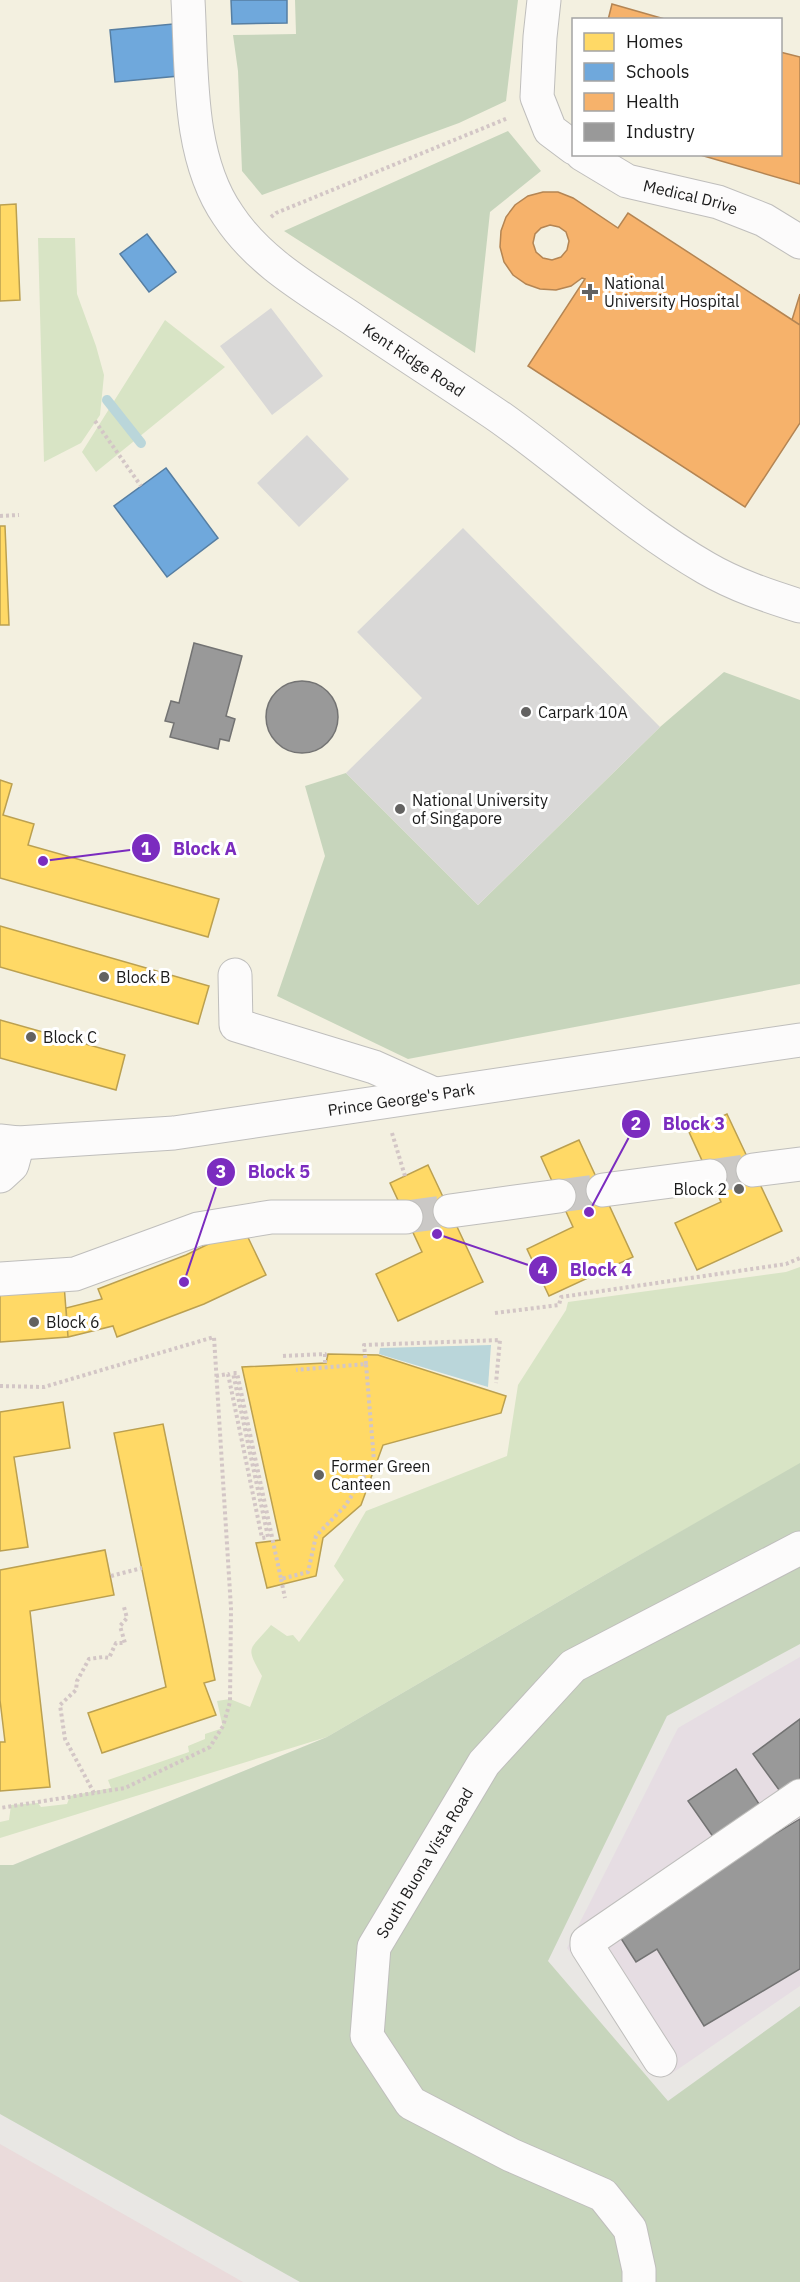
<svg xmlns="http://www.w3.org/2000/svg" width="800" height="2282" viewBox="0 0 800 2282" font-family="'IBM Plex Sans',sans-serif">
	<rect width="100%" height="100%" fill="#e9e7e4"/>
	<path fill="#eadbdb" d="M0,2144L243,2282H0Z"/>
	<path fill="#e6dde3" d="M800,1657V1986L668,2076L567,1948L678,1728Z"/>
	<path fill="#f3f0e0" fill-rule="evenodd" d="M0,0H800V1463L601,1577L327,1737L13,1865H0ZM574,20H780V154H574Z"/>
	<path fill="#d8e4c5" d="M38,238H75L77,294L96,346L104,375L100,415L81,443L44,462Z
		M165,320L225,367L96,472L82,452Z
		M800,1267V1464L601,1577L327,1737L0,1838V1822L9,1820L11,1805L38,1803L41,1807L67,1804L70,1796L111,1788L108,1780L189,1752L188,1746L205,1739V1734L223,1728L217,1701L230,1699L250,1707L262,1676C244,1644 250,1651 271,1625L287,1636L293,1635L299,1642L344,1580L334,1566L366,1511L507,1456L518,1385L566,1310L568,1302L786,1272Z"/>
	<path fill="#c7d5bc" d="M295,0H518L506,101L459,123L262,195L242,171L238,71L233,35L296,34Z
		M508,131L541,171L490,212L475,353L284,231Z
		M724,672L800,700V984L408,1059L277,996L325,856L305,786L346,773L478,905L660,727Z
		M800,1463V1644L667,1716L548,1961L668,2101L800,2006V2282H300L0,2114V1865H13L327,1737L601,1577Z"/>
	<path fill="#d9d8d7" d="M271,308L323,376L272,415L220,346Z
		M307,435L349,479L299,527L257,483Z
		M463,528L660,727L478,905L346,773L422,698L357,632Z"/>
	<path fill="#bad6da" d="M491,1345L488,1387L379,1354L380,1348Z"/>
	<path fill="#ffd966" stroke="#bba050" stroke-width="1.5" d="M16,204L20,300L0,301V205Z
		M0,526H5L9,625H0Z
		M0,780L12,784L3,815L34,824L28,845L219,899L208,937L0,878Z
		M0,926L209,986L198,1024L0,967Z
		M0,1020L125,1055L116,1090L0,1058Z
		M727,1114L782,1231L697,1270L675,1223L721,1202L689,1132Z
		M579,1140L633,1257L549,1296L527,1249L573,1227L541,1157Z
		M428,1165L483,1282L398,1321L376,1274L422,1252L390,1183Z
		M243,1227L266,1275L204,1304L117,1337L113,1326L68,1337L66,1308L102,1299L98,1289L186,1255Z
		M64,1284L68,1337L0,1342V1289Z
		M328,1354L378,1355L506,1396L501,1413L383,1445L361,1505L323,1538L316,1576L267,1588L256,1543L280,1540L242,1367L326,1363Z
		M63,1402L70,1448L14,1457L28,1547L0,1551V1412Z
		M163,1424L215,1680L204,1683L216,1715L102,1753L88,1713L166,1687L114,1433Z
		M105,1550L114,1595L30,1611L50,1787L0,1791V1742H5L0,1700V1570Z"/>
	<path fill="#6fa8dc" stroke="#567ea2" stroke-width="1.5" d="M231,0H287V23L232,24Z
		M173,24L179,76L115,82L110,30Z
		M147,234L176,272L149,292L120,254Z
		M166,468L218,538L167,577L114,506Z"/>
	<path fill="#f6b26b" stroke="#b48553" stroke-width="1.5" fill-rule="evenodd" d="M612,4L668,20H608Z
		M780,52L800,57V184L697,154H780Z
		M543,192H558L573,198L618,228L628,213L800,325V423L745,507L528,366L585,279L582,278L571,286L556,290L540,289L526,284L513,275L504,262L500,247L501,231L506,217L515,205L528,196ZM550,225L559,227L566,232L569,241L567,250L561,257L552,260L543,258L536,252L533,243L535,234L541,228Z
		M800,294V325L792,320Z"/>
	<path fill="#999" stroke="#737373" stroke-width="1.5" d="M194,643L242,656L226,716L235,719L229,741L220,739L218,749L170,737L174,723L165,721L171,701L179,703Z
		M266 717a36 36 0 1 1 72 0a36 36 0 1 1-72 0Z
		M800,1719V1781L782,1794L753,1754Z
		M736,1769L763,1810L716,1841L688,1801Z
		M800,1819V1969L704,2026L657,1949L636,1962L615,1929Z"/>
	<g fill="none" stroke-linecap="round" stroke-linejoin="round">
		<path stroke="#bad6da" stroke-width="10" d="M107,400L141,443"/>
		<path stroke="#cac8c6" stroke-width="33" stroke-dasharray="33 16" stroke-linecap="butt" d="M710,1176L753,1170
			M559,1196L603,1190
			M406,1217L450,1211"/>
		<g stroke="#bfbebc" stroke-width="35">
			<g id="minor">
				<path id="s1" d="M188,0C192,69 187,156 228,215C258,261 306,288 351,318C401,352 451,384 501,418C570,467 633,526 706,568C735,585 768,596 800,606"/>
				<path d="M544,0L540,37L537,97L550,130L574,148"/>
				<path id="s2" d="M582,154L627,181L718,202L764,220L800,242"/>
				<path d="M235,975L236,1025L374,1067L432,1093"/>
				<path id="s3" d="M0,1141L18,1143L174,1133L800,1040"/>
				<path d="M753,1170L800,1164"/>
				<path d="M0,1176L12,1165L18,1143"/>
				<path d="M603,1190L710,1176"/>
				<path d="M450,1211L559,1196"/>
				<path d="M0,1279L75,1274L198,1229L271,1217H406"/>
				<path d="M660,2060L587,1946V1942L800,1796"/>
				<path id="s4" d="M639,2282V2270L630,2229L603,2195L511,2155L411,2103L367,2036L374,1947L484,1763L573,1666L800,1548"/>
			</g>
		</g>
		<path stroke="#d3c6c6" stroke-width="4" stroke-dasharray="3 3" stroke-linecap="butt" d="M271,217L276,213L508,118
			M95,421L141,486
			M0,516L19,515
			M392,1133L405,1176
			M495,1313L559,1305L561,1297L786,1264L800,1258
			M283,1356L325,1354V1366
			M366,1364L364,1345L500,1340L496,1383
			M216,1376L228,1374L262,1538L268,1537L233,1373H237L281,1579L308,1572L316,1536L345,1506L374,1461L366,1364L296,1370
			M0,1386L44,1387L214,1337L231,1608L230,1702L223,1726L210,1747L125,1788L0,1808
			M111,1576L142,1568
			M281,1579L285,1598
			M94,1793L65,1739L60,1705L76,1690L77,1681L89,1659L103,1657L109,1658L116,1643H125L120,1626L127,1618L124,1607"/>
		<use href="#minor" stroke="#fcfbfb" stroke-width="33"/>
	</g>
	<g fill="#636261" stroke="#fff" stroke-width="2">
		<path d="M587 283h6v6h6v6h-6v6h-6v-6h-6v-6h6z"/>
		<circle cx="526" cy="712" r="6"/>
		<circle cx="400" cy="809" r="6"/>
		<circle cx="104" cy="977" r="6"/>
		<circle cx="31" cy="1037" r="6"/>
		<circle cx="739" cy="1189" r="6"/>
		<circle cx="34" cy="1322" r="6"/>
		<circle cx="319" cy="1475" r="6"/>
	</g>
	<g text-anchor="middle" stroke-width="6" stroke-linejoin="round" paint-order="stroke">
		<g font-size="16" fill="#1b1b1b" stroke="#fff">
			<text dy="6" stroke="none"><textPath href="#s2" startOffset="118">Medical Drive</textPath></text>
			<text dy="6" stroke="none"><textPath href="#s1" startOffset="459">Kent Ridge Road</textPath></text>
			<text dy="6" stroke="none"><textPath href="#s3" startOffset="404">Prince George's Park</textPath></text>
			<text dy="6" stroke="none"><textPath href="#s4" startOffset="578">South Buona Vista Road</textPath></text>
		</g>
		<g font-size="16" fill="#1b1b1b" stroke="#fff" text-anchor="start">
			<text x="604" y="289">National<tspan x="604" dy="18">University Hospital</tspan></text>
			<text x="538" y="718">Carpark 10A</text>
			<text x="412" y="806">National University<tspan x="412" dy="18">of Singapore</tspan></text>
			<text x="116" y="983">Block B</text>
			<text x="43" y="1043">Block C</text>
			<text x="727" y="1195" text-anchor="end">Block 2</text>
			<text x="46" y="1328">Block 6</text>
			<text x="331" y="1472">Former Green<tspan x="331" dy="18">Canteen</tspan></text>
		</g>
	</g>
	<path fill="none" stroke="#7b2cbf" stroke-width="2" d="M43 861L146 848M589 1212L636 1124M184 1282L221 1172M437 1234L543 1270"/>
	<g fill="#7b2cbf" stroke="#fff" stroke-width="2">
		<circle cx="43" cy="861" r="6"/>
		<circle cx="589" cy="1212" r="6"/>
		<circle cx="184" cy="1282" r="6"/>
		<circle cx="437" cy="1234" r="6"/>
		<circle cx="146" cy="848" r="15"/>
		<circle cx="636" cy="1124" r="15"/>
		<circle cx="221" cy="1172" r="15"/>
		<circle cx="543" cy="1270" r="15"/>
	</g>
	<g font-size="18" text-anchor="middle" font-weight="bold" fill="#fff">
		<text x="146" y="855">1</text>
		<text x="636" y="1130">2</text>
		<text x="221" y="1178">3</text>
		<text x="543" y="1276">4</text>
	</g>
	<g font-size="18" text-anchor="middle" font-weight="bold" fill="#7b2cbf" stroke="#fff" stroke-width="6" stroke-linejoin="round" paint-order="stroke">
		<text x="205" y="855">Block A</text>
		<text x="694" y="1130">Block 3</text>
		<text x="279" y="1178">Block 5</text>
		<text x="601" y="1276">Block 4</text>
	</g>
	<rect x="572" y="18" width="210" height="138" fill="#ffffff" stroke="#a4a4a4" stroke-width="1.5"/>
	<rect x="584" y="33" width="30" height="18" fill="#ffd966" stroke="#a4a4a4" stroke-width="1.5"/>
	<text x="626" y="48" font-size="18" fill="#1b1b1b">Homes</text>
	<rect x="584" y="63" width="30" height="18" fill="#6fa8dc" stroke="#a4a4a4" stroke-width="1.5"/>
	<text x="626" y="78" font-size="18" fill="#1b1b1b">Schools</text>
	<rect x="584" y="93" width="30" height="18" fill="#f6b26b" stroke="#a4a4a4" stroke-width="1.5"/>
	<text x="626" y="108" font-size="18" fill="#1b1b1b">Health</text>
	<rect x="584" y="123" width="30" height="18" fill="#999999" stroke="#a4a4a4" stroke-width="1.5"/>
	<text x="626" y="138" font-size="18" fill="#1b1b1b">Industry</text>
</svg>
